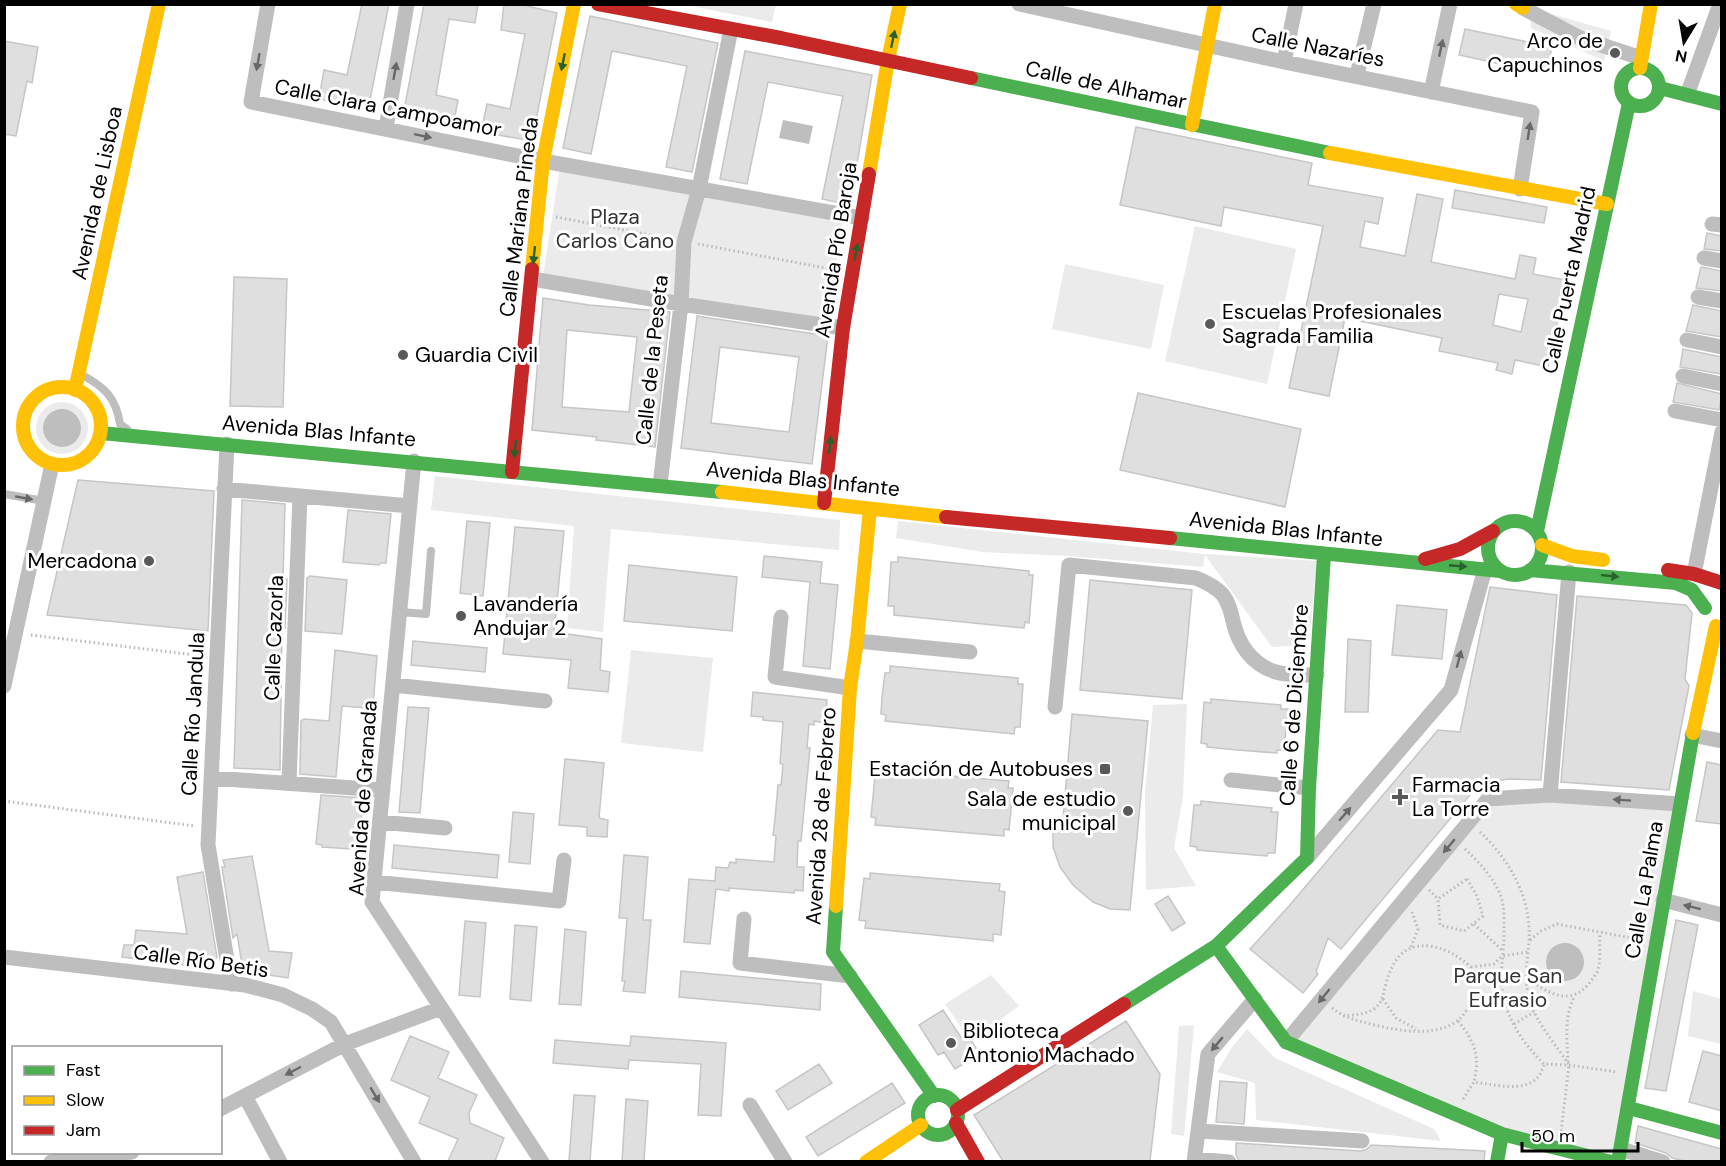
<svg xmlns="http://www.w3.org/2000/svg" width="1726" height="1166" viewBox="0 0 1726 1166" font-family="'DM Sans',sans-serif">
	<rect width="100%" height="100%" fill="#fff"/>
	<path fill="#ebebeb" d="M686,5L776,4V5L772,22Z
		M1530,8L1611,31L1604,61L1531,28Z
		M561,161L845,208L826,322L543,276Z
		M1195,226L1296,249L1267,384L1165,361Z
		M1065,264L1164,285L1151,349L1052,329Z
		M36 428a26 26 0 1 1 52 0a26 26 0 1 1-52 0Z
		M435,476L840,520L839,550L611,529L603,632L567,628L574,526L431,510Z
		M898,521L1205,554L1317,561L1311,622L1305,645L1272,647L1205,555L1203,567L1068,556L983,552L896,538Z
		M631,650L713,658L703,752L621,743Z
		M1187,704L1183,796L1174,848L1196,886L1146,890L1145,793L1153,705Z
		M1488,799L1680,804L1618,1161L1502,1134L1286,1042Z
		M991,975L1019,1006L982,1033L972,1026L961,1027L945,1004Z
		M1693,991L1721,999V1044L1688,1036Z
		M1194,1025L1184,1136L1171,1134L1179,1026Z
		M1247,1029L1275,1058L1434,1129L1441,1141L1256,1120L1255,1083L1217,1072L1233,1046Z"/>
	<path fill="#bebebe" d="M783,120L813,126L809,144L779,138Z
		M43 428a19 19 0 1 1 38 0a19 19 0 1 1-38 0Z
		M1546 962a19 19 0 1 1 38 0a19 19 0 1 1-38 0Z"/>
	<path fill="#dfdfdf" stroke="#c6c6c6" stroke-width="1.5" fill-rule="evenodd" d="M362,4H389L368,110L319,99L324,70L347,75Z
		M424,4H478L475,23L449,19L436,95L458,100L453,126L403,116Z
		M504,4H519L557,13L532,141L481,132L487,104L510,109L525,34L501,30Z
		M590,16L718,43L692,172L666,167L687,66L612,51L591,154L563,148Z
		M1465,29L1552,47L1546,74L1459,55Z
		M4,41L38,47L32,83L27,81L16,136L4,134Z
		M745,51L872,75L850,205L822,199L843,96L768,82L747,184L720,179Z
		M1136,127L1312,163L1308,185L1383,198L1378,224L1365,221L1360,247L1405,256L1417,194L1443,199L1431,262L1515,279L1520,255L1536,258L1533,274L1566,280L1548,367L1515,360L1512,374L1496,370L1498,363L1439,351L1442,338L1345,318L1329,396L1289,388L1323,226L1224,207L1221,226L1120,205ZM1499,294L1528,299L1521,332L1493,325Z
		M1455,190L1547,207L1544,223L1452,208Z
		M1707,233L1722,236V251L1704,249Z
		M1701,267L1722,271V291L1696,288Z
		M234,277L287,279L283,407L230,406Z
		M543,298L589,305L670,312L655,447L596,440L597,437L532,430ZM567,330L637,337L629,412L562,407Z
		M1693,305L1722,311V337L1686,331Z
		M697,316L828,336L812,464L681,448ZM720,347L799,357L789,432L711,423Z
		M1683,349L1722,357V374L1680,367Z
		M1677,383L1722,394L1719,410L1673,402Z
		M1138,393L1301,429L1285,507L1120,470Z
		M78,480L214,491L208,631L47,615Z
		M242,500L285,504L283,579H287L285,628L282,627L280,770L234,768Z
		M348,510L391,514L386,563H380L379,565L343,562Z
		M467,521L490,523L483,596L460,593Z
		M515,527L564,531L554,632L602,639L600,670L610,672L608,692L568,688L571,660L503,654Z
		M764,556L822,562L820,583L838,585L830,669L803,666L810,582L762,577Z
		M898,557L1029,571V575H1033L1029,623L1025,622L1024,628L894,615V606H888L891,562H898Z
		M629,565L737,577L732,631L624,621Z
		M310,576L347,580L342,634L305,631L307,578Z
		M1090,580L1192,590L1182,699L1080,690Z
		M1490,587L1557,595L1541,780L1508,779L1497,781L1477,789L1470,795L1341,949L1328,938L1316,972L1318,974L1303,993L1250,949L1289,906L1438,730L1460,732Z
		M1577,596L1686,605L1692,613L1685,679L1689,686L1669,790L1561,782Z
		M1397,605L1447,610L1442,659L1392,655Z
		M1348,639L1371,641L1368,712H1345Z
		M413,641L487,648L485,672L411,665Z
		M335,650L377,656L373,706H366V708L342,706L336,777L300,774L301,721L304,719L329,721Z
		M890,666L1018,678V684H1023L1020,727H1015L1014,734L885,721L886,715L881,714L882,697L885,673H890Z
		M753,692L827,700L825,723L814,721V725L809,724L807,748H810L801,841H798L797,867H804L803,891L795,890L794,893L729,888V891L716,889L710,944L684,942L689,879L715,881L716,867L728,868L730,862L736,863V859L774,862L776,836L773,835L775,819L778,785H781L783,765L780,763L783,722L763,720V717L751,716Z
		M1211,699L1281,705V709H1288L1284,750H1277V753L1237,750L1207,747V744L1201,743L1204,702L1211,703Z
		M408,707L429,708L420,813L399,812Z
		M1072,714L1148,721L1130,910L1110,909L1093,902L1073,885L1060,867L1053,847V817L1063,819Z
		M565,759L604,763L599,818L608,820L607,837L587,836V827L559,825Z
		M1707,762L1722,765V824L1696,821Z
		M881,770L1009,781L1008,788H1013L1009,830L1004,829V836L875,825L876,818L871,817L875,776L880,777Z
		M321,795L363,798L359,848L352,847V849L322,847V845L316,844Z
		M1201,801L1272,808L1271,812H1278L1275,853H1268L1267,856L1231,853L1197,850V847L1190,846L1194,805H1201Z
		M513,812L534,814L530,864L509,862Z
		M394,845L499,855L497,878L392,868Z
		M624,855L648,857L643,920H651L645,993L623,991L625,981H622L627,918H619Z
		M252,856L269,951L292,953L288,978L243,971L237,934L233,938L222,867H225L223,860Z
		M203,872L217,957L208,968L122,957L124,945H134L136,930L187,934L177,877Z
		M870,873L1000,884L999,891L1005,892L1001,935L993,934V941L865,928L866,921L859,920L864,878L870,879Z
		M1168,896L1185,923L1172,931L1155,904Z
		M1676,920L1698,925L1666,1091L1645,1088Z
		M465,921L486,923L480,997L459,995Z
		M515,925L537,927L531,1001L510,999Z
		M565,929L586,932L581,1005L559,1004Z
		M681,971L821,984L820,1010L679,997Z
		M943,1010L962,1039L968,1035L976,1048L970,1052L973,1058L955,1069L944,1052L938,1055L919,1025Z
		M1126,1021L1160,1074L1150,1161H1003L974,1115Z
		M410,1036L449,1052L438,1078L477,1095L469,1113L470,1123L504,1138L495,1161H448L458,1139L419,1123L430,1097L391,1080Z
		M631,1036L726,1043L721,1116L698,1115L701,1064L629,1060L628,1069L553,1063L555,1040L630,1046Z
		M1703,1051L1722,1056V1111L1689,1102Z
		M819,1064L832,1083L788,1110L776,1091Z
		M1220,1081L1247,1083L1244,1124L1216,1122Z
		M892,1083L905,1103L818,1156L806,1137Z
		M574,1095L595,1096L590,1161H569Z
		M626,1099L648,1101L644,1161H622Z
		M1638,1126L1722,1149V1161H1684L1672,1158L1666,1153L1635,1143Z
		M1236,1143L1361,1151L1367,1149L1371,1145L1485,1151L1484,1161H1239L1236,1155Z"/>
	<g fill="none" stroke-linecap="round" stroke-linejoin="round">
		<path stroke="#b9b9b9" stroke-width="3" stroke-dasharray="1.5 3" stroke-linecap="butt" d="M556,217L671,239
			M698,244L836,270
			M31,635L203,656
			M4,801L195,826
			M1480,832C1511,861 1532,900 1529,942C1527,962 1524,982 1530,1002C1536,1022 1557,1046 1569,1065L1561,1132
			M1465,849C1478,861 1492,876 1499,892C1505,904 1504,920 1504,933C1504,952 1500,970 1502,989C1505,1017 1524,1045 1544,1064L1569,1065L1617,1072
			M1467,879L1477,896L1483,916L1464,931L1440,925L1438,899Z
			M1429,890L1438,899
			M1474,924L1503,951
			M1530,940L1541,931L1557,924L1637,939
			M1411,947L1418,929L1412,912
			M1471,967L1494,964L1502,956L1528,952
			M1526,977C1547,993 1571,1008 1590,982C1593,978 1597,974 1598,970C1601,958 1599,945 1600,933
			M1383,999L1396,1018L1416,1029
			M1332,1008C1346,1019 1362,1022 1379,1026C1430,1038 1482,1034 1471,967C1458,956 1447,949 1430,946C1403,943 1392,961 1386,984C1383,994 1383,1002 1374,1009C1364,1015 1353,1015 1342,1016
			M1458,1021C1475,1042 1480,1055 1474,1082
			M1514,1024L1534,1012
			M1568,1062C1567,1039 1564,1018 1574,997
			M1463,1099L1474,1082C1492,1084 1523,1093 1537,1078C1541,1075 1542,1069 1544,1065"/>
		<path stroke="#bebebe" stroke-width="8" d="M82,375C105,387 116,398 120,424L127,429
			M4,494L44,501
			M400,612L426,614L431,551"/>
		<path stroke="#bebebe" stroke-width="15" d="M268,4L251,102L543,161L862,218
			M1019,4L1284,62L1532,112L1520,189
			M1524,4L1523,8L1580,38L1641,58
			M1284,62L1296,4
			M1357,75L1374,4
			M1431,92L1450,4
			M1687,95L1720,4
			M386,128L407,4
			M1712,224L1722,225
			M1704,258L1722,261
			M532,279L681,304L843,328
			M1698,297L1722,301
			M1687,340L1722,347
			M1683,376L1722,384
			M1675,411L1722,420
			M227,444L208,845L231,984
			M414,461L372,902L542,1162
			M660,485L681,304L684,242L699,189L731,29
			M224,489L410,506
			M1694,574L1722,432
			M781,617L775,677L850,688
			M857,641L970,652
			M393,685L545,701
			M4,686L52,464
			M1055,707L1069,565L1196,578C1206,582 1216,587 1223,595C1229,603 1231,612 1233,621C1238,644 1252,665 1276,672C1289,676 1304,675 1317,675
			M1692,735L1722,741
			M211,778L383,790
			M1231,780L1309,788
			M289,782L300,496
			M1550,795L1569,572
			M380,822L445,828
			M1307,858L1451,690L1485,569
			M374,882L559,901L564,860
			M1663,900L1722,915
			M744,919L740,963L850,976
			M4,957L245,985L283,995L312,1009L331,1022L414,1162
			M1286,1042L1488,799L1550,795L1680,804
			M245,1096L280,1162
			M750,1105L785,1162
			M220,1109L345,1044L441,1008
			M1199,1131L1362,1141
			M1621,1149L1663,1162
			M1195,1159L1229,1162
			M51,1162L132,1152
			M1194,1162L1208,1054L1255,999"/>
		<path stroke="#4caf50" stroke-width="14" d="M1621 87a19 19 0 1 1 38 0a19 19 0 1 1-38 0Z
			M971,78L1330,153
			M1660,88L1722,104
			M101,433L722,492
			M1488 548a27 27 0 1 1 54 0a27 27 0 1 1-54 0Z
			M1537,531L1629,103
			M1170,538L1500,571
			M1530,570L1676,583L1692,590L1705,608
			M836,906L833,952L934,1096
			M1216,946L1286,1042L1502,1134L1611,1162
			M1124,1004L1216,946L1307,858L1309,788L1324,555
			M918 1115a20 20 0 1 1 40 0a20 20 0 1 1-40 0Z
			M1629,1108L1722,1133
			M1497,1162L1502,1134
			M1618,1162L1693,733"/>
		<path stroke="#ffc107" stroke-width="14" d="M1516,4L1523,8
			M1640,68L1651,4
			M1192,125L1215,4
			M1330,153L1607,204
			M869,174L888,60L900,4
			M532,269L543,161L574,4
			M23 426a39 39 0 1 1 78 0a39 39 0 1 1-78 0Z
			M75,390L159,4
			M722,492L946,517
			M1542,545L1572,556L1603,560
			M1693,733L1716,626
			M836,906L850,688L857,641L870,509
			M866,1162L921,1125"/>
		<path stroke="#c62828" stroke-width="14" d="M598,4L781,38L971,78
			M512,472L532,269
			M824,503L843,328L869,174
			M946,517L1170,538
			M1425,559L1460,549L1493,531
			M1668,570L1694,574L1722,583
			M957,1110L1124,1004
			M956,1123L978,1162"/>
	</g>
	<defs><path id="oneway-solid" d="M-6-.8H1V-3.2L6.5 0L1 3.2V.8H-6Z" transform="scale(1.5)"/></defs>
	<g fill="#2a602c">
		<use href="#oneway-solid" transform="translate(893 39) rotate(-78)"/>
		<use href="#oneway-solid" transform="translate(563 62) rotate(101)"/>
		<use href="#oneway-solid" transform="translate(856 252) rotate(-80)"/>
		<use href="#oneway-solid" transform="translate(534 255) rotate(96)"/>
		<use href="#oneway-solid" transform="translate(830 445) rotate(-84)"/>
		<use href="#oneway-solid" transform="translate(515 449) rotate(96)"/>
		<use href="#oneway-solid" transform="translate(1458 566) rotate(5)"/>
		<use href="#oneway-solid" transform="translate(1610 576) rotate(6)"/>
	</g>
	<g fill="#686868">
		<use href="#oneway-solid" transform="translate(1441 48) rotate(-78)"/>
		<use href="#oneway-solid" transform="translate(258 62) rotate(100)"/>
		<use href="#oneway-solid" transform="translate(395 71) rotate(-80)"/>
		<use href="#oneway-solid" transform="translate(1529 131) rotate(-81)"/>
		<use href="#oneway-solid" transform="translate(423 136) rotate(12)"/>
		<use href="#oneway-solid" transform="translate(24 498) rotate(10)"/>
		<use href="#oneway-solid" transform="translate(1459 659) rotate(-75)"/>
		<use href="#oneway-solid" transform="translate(1622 800) rotate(-176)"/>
		<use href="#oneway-solid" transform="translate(1345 814) rotate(-49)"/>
		<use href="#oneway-solid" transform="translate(1449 846) rotate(130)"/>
		<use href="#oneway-solid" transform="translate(1692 907) rotate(-166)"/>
		<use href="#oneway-solid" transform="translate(1324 996) rotate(129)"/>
		<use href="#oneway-solid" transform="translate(1217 1044) rotate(130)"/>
		<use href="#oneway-solid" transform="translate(293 1071) rotate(152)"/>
		<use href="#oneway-solid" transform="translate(375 1095) rotate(59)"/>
	</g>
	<g fill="#595959" stroke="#fff" stroke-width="2">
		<circle cx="1615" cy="53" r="6"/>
		<circle cx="1210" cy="324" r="6"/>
		<circle cx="403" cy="355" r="6"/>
		<circle cx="149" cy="561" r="6"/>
		<circle cx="461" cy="616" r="6"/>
		<rect x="1099" y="763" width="12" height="12" rx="3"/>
		<path d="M1397 788h6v6h6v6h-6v6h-6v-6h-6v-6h6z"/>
		<circle cx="1128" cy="811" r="6"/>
		<circle cx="951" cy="1043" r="6"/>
	</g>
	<g text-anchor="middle" stroke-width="6" stroke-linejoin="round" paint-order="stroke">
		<g font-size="21" fill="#000" stroke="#fff" text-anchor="start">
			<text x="1603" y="48" text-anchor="end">Arco de<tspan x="1603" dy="24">Capuchinos</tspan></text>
			<text x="1222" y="319">Escuelas Profesionales<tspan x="1222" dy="24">Sagrada Familia</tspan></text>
			<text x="415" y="362">Guardia Civil</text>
			<text x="137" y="568" text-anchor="end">Mercadona</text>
			<text x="473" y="611">Lavandería<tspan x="473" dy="24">Andujar 2</tspan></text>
			<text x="1093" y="776" text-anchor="end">Estación de Autobuses</text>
			<text x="1412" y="792">Farmacia<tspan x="1412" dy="24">La Torre</tspan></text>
			<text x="1116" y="806" text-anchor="end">Sala de estudio<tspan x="1116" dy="24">municipal</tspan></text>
			<text x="963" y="1038">Biblioteca<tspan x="963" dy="24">Antonio Machado</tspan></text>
		</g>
		<g font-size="21" fill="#000" stroke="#fff">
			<text transform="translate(1318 47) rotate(11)" y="7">Calle Nazaríes</text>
			<text transform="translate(1106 85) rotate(12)" y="7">Calle de Alhamar</text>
			<text transform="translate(388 108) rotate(11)" y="7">Calle Clara Campoamor</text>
			<text transform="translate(97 193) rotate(-78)" y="7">Avenida de Lisboa</text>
			<text transform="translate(519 217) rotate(-83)" y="7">Calle Mariana Pineda</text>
			<text transform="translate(836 250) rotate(-81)" y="7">Avenida Pío Baroja</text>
			<text transform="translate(1569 280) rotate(-78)" y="7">Calle Puerta Madrid</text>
			<text transform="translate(652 360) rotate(-84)" y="7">Calle de la Peseta</text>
			<text transform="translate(319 431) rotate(5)" y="7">Avenida Blas Infante</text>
			<text transform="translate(803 479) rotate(6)" y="7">Avenida Blas Infante</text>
			<text transform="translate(1286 529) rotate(6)" y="7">Avenida Blas Infante</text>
			<text transform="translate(274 638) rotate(-88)" y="7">Calle Cazorla</text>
			<text transform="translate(1294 705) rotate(-86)" y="7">Calle 6 de Diciembre</text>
			<text transform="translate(193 714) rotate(-87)" y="7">Calle Río Jandula</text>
			<text transform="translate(363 798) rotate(-86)" y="7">Avenida de Granada</text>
			<text transform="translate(821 816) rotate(-86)" y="7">Avenida 28 de Febrero</text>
			<text transform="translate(1644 890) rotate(-80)" y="7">Calle La Palma</text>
			<text transform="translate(201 961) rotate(8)" y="7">Calle Río Betis</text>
		</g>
		<g font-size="21" fill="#323232" stroke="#fff">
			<text x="615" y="224">Plaza<tspan x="615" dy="24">Carlos Cano</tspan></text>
			<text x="1508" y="983">Parque San<tspan x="1508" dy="24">Eufrasio</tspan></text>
		</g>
	</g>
	<rect width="1726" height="1166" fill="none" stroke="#000000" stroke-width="12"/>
	<rect x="12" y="1046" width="210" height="108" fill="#ffffff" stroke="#999999" stroke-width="1.5"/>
	<rect x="24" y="1066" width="30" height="9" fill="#4caf50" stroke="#999999" stroke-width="1.5"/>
	<text x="66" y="1076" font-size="18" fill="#000000">Fast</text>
	<rect x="24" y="1096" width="30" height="9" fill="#ffc107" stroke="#999999" stroke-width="1.5"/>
	<text x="66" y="1106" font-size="18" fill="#000000">Slow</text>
	<rect x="24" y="1126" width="30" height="9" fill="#c62828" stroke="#999999" stroke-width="1.5"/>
	<text x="66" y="1136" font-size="18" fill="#000000">Jam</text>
	<g transform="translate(1684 42) rotate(191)" stroke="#ffffff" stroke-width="4.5" paint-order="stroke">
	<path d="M0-4.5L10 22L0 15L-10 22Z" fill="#000000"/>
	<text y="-9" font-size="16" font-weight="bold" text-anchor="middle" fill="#000000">N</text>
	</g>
	<path d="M1522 1142v9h116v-9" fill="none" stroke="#000000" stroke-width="3"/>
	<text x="1531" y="1142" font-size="18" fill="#000000" stroke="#ffffff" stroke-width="4.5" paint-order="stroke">50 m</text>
</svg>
